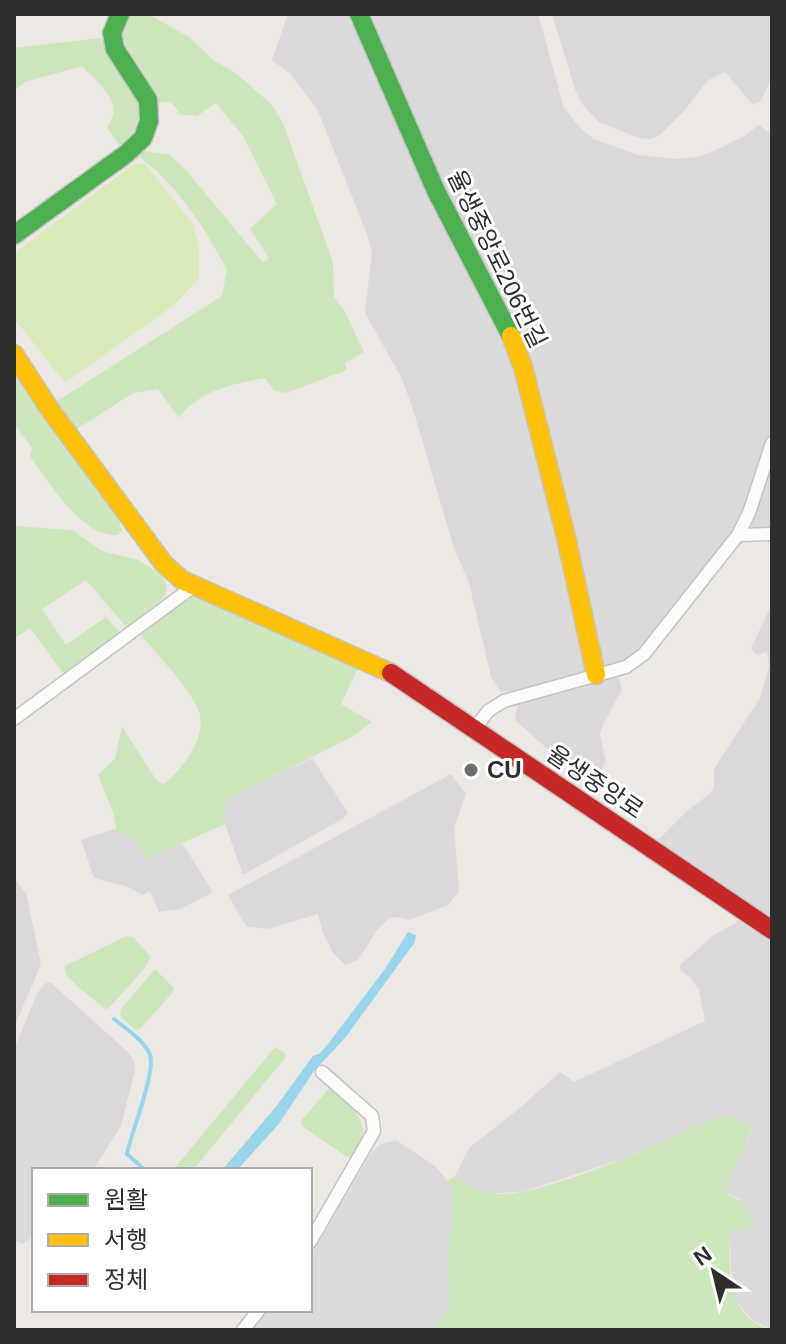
<svg xmlns="http://www.w3.org/2000/svg" width="786" height="1344" viewBox="0 0 786 1344" font-family="Arial,'Noto Sans KR',sans-serif">
	<rect width="100%" height="100%" fill="#ece8e4"/>
	<path fill="#dcd9db" d="M288,14H538L564,108L581,129L594,139L638,155L679,159L697,157L714,151L744,136L759,125L772,135V431L746,511L736,528L641,649L623,662L511,692L500,691L491,677L469,583L454,548L412,406L401,377L365,313L372,253L367,234L318,111L291,74L272,60Z
		M552,14H772V77L760,102L753,105L725,72L707,81L685,110L659,136L650,139L639,138L599,122L583,105L576,92Z
		M772,454V530H756L752,527V516Z
		M772,604V919L657,841L688,810L711,793L714,787V769L760,698L769,666L767,652L757,655L751,648Z
		M611,678H619L622,689L602,727L600,735L606,761L600,772H583L560,760L516,721L515,715L519,701Z
		M312,758L348,813L344,818L243,875L225,824V805L230,798Z
		M451,774L466,794L454,828L459,891L448,905L409,920L398,917L390,918L377,930L358,960L345,965L333,953L323,933L318,914L268,929L248,927L243,921L228,895Z
		M117,828L118,832L136,839L146,858L182,843L213,892L181,909L159,912L150,891L143,895L125,886L94,878L81,840Z
		M16,881L26,893L41,964L14,1028Z
		M743,919L772,938V1330L754,1321L733,1298L729,1230L754,1228L740,1199L724,1192L753,1128L731,1116L723,1117L619,1160L525,1191L491,1194L477,1190L455,1176L469,1148L521,1107L560,1072L574,1082L705,1021L699,990L691,978L681,971L680,965L714,935Z
		M50,982L128,1052L134,1061L135,1070L121,1126L93,1170H34V1236L22,1244L14,1240V1049L37,994L44,984Z
		M396,1140L435,1166L448,1181L453,1194L448,1262L450,1302L443,1319L431,1330H251L267,1310H310V1257L371,1153L379,1145Z"/>
	<path fill="#cee6be" d="M125,14H148L189,37L212,59L237,74L271,104L283,123L333,262L334,297L344,310L364,352L345,363L347,370L286,393L274,391L265,378C233,384 199,390 179,418L158,389L133,393L74,431L54,403L222,296L227,270C205,228 177,184 138,156L142,151L168,154L185,169L263,263L269,258L250,229L277,204L243,136L216,103L197,116L176,114L179,111L170,102L156,103L117,46Z
		M100,38C124,75 161,108 121,148L107,127C126,103 98,83 82,66L25,82L14,91V48Z
		M14,368L119,519L122,530L118,535C82,538 48,481 30,456L32,448L14,424Z
		M14,526L72,530L102,551L138,560L162,575L167,586L165,596L128,629L86,580L42,609L66,645L106,617L121,634L63,673L30,628L14,639Z
		M197,593L359,666L341,704L372,722L350,738L230,798L225,805V824L146,859L136,839L117,832L113,812L98,775L115,759L122,727L157,781L164,784C182,769 205,740 200,715C196,695 155,652 141,635L183,598Z
		M126,936L133,937L151,957L145,968L107,1010L78,987L65,973V966Z
		M155,969L173,987V992L141,1028L135,1030L120,1016L121,1009Z
		M275,1047L285,1053V1058L193,1170H173Z
		M330,1087C351,1103 380,1132 352,1156L347,1157L302,1126L301,1121Z
		M731,1116L753,1127L724,1192L746,1204L754,1229L729,1231C731,1272 723,1312 770,1330H431L443,1319L450,1302L448,1262L453,1194L448,1181L455,1176C468,1185 479,1192 494,1194C538,1197 630,1156 672,1138C690,1130 711,1117 731,1116Z"/>
	<path fill="#d9eabb" d="M144,163L193,224L199,247V278L174,305L65,383L14,318V269L17,251L133,165Z"/>
	<path fill="#99d6ec" d="M408,932L416,935L415,942L345,1038L314,1071L278,1125L237,1170H222L275,1108L313,1056L319,1054L328,1044L385,969Z"/>
	<g fill="none" stroke-linecap="round" stroke-linejoin="round">
		<path stroke="#99d6ec" stroke-width="4" d="M114,1019C125,1028 145,1041 150,1055C156,1073 131,1132 127,1154L145,1170"/>
		<g stroke="#c5c4c5" stroke-width="15">
			<path id="street" d="M738,535L772,534
				M14,719L194,586
				M474,730L488,711L504,701L626,667L644,654L738,535L749,513L772,443
				M310,1242L374,1131L372,1116L322,1072
				M243,1330L259,1310"/>
		</g>
		<g stroke="#c5c4c5" stroke-width="21">
			<path id="fast" d="M359,14L436,191L511,336
				M14,235L126,154L143,138L149,121L148,100L115,49L112,33L120,14"/>
		</g>
		<g stroke="#c5c4c5" stroke-width="21">
			<path id="slow" d="M511,336L523,367L566,537L596,675
				M14,354L49,408L164,564L182,580L391,673"/>
		</g>
		<g stroke="#c5c4c5" stroke-width="21">
			<path id="jam" d="M391,673L772,930"/>
		</g>
		<use href="#street" stroke="#fcfcfb" stroke-width="12"/>
		<use href="#fast" stroke="#4caf50" stroke-width="18"/>
		<use href="#slow" stroke="#ffc107" stroke-width="18"/>
		<use href="#jam" stroke="#c62828" stroke-width="18"/>
	</g>
	<circle fill="#706f6e" stroke="#fff" stroke-width="3" cx="471" cy="770" r="8"/>
	<g text-anchor="middle" stroke-width="6" stroke-linejoin="round" paint-order="stroke">
		<g font-size="24" fill="#2e2e2e" stroke="#fff">
			<text transform="translate(497 259) rotate(64)" y="8">율생중앙로206번길</text>
			<text transform="translate(595 782) rotate(34)" y="8">율생중앙로</text>
		</g>
		<g font-size="24" font-weight="bold" fill="#2e2e2e" stroke="#fff" text-anchor="start">
			<text x="487" y="778">CU</text>
		</g>
	</g>
	<rect width="786" height="1344" fill="none" stroke="#2e2e2e" stroke-width="32"/>
	<rect x="32" y="1168" width="280" height="144" fill="#ffffff" stroke="#ababab" stroke-width="2"/>
	<rect x="48" y="1194" width="40" height="12" fill="#4caf50" stroke="#ababab" stroke-width="2"/>
	<text x="104" y="1208" font-size="24" fill="#2e2e2e">원활</text>
	<rect x="48" y="1234" width="40" height="12" fill="#ffc107" stroke="#ababab" stroke-width="2"/>
	<text x="104" y="1248" font-size="24" fill="#2e2e2e">서행</text>
	<rect x="48" y="1274" width="40" height="12" fill="#c62828" stroke="#ababab" stroke-width="2"/>
	<text x="104" y="1288" font-size="24" fill="#2e2e2e">정체</text>
	<g transform="translate(714 1272) rotate(325)" stroke="#ffffff" stroke-width="6" paint-order="stroke">
	<path d="M0-6L14 30L0 20L-14 30Z" fill="#2e2e2e"/>
	<text y="-12" font-size="22" font-weight="bold" text-anchor="middle" fill="#2e2e2e">N</text>
	</g>
</svg>
